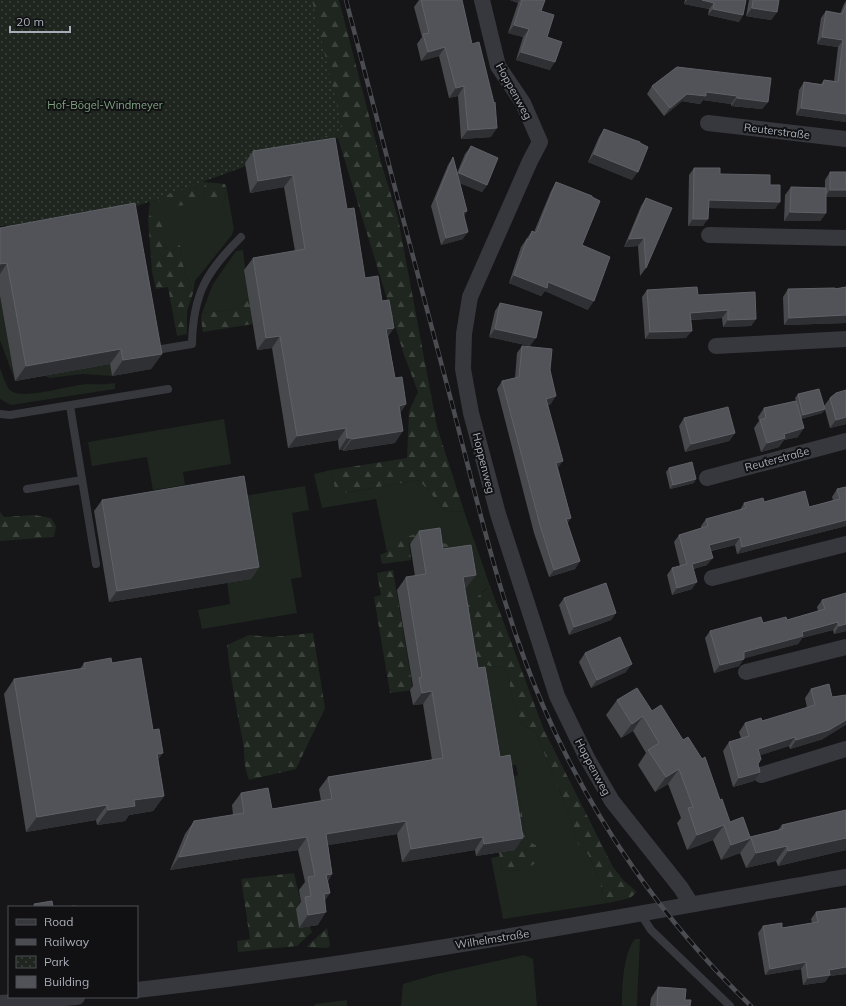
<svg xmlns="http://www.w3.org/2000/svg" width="846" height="1006" viewBox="0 0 846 1006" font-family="Mulish,sans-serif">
	<defs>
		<pattern id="forest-firs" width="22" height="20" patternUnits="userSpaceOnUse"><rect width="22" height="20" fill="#1e261f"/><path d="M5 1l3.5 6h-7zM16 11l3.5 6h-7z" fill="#3c433d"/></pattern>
		<pattern id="park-dots" width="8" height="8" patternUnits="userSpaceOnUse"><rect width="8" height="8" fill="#1e261f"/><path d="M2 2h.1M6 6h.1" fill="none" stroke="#3c433d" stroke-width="1.8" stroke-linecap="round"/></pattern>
	</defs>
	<rect width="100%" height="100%" fill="#161618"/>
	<path fill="#1e261f" d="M199,181L205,182L203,198L222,205L227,190L234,229L232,235L195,281L193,293L190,283L185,274L180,246L165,249L163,238L152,213L148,218L150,200L159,202Z
		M243,250L249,297C233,314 224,310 202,313L213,284L236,251Z
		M0,296L15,381L0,340Z
		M110,364L112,376L83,374L50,378L44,376Z
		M0,368C3,375 6,389 13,392C27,399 70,385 87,384C96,384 105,385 115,383V389L11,405L0,399Z
		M224,419L231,464L183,472L185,485L153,490L147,457L92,466L88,442Z
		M331,470L335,488L344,493L419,480L447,512L464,511L490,586L482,592L490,666L504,668L509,678L511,695L522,724L536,733L567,809L578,844L588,854L596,872L601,885L602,898L608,903L503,919L491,858L500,856L502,871L521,870L541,860L527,841L515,776L518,775L516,765L495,768L442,544L431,533L387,552L376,499L322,508L314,474Z
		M305,486L309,510L292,513L302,577L291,579L297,613L202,629L198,610L230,604L227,583L251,579L238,497Z
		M635,939H640L637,1006H622C622,987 623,953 635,939Z
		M524,955L533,959L537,1006H401L403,984L437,974Z
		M347,1000V1006H314L315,1004Z"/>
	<path fill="url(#forest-firs)" d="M168,0H339L381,162L398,218L437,427L464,511L447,512L419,480L343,493L335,488L331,470L407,458L409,411L418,392L404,355L338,138L234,159Z
		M199,181L196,201C179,210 167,203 150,200Z
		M205,182L225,184L227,190L222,205L213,207L203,198Z
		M152,213L161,215L165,249L180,245L185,274L190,283L193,293L187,311V334L177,336L168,287L156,289L152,272L148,218Z
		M249,297L253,324L203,332L201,320L202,313C224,310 233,314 249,297Z
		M0,512L4,517L34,515L51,518L56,526L54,537L0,541Z
		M418,533L467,552L434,561L430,540L409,543L411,560L382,564L380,555L393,549L395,541Z
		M393,570L413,690L390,693L374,597L381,595L377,573Z
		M490,586L544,730L613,867L623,880L637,892L630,898L608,903L602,898L601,885L596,872L588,854L578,844L567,809L536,733L522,724L511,695L509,678L504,668L490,666L473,659L465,618L468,605Z
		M313,633L325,708L296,769L249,780C242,762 246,754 242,737C236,706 230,676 227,645L249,635L272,637Z
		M515,776L527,841L538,846L541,861L521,870L502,871L499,852L502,778Z
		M294,873L302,908L312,932L297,946L238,952L237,941L250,939L241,879Z
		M327,928L330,945L328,948L306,947Z"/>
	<path fill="url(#park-dots)" d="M0,0H312L343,130L124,211L7,231L6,225L0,226Z"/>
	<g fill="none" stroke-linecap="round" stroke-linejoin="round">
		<path stroke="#37383d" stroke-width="8" d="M162,349L192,344C193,294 206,272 241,237
			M70,406L96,564
			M0,414L10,415L168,389
			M27,489L82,480
			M640,913L651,930L730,1006"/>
		<path stroke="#37383d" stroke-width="16" d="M482,0L498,66L523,103L540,142L530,161L470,297L464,334L463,369L471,413L498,514L557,696L587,758L612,801L681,888L691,904
			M708,123L846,139
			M709,235L846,238
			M716,346L846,339
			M707,478L846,441
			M712,578L846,544
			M746,672L846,647
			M761,775L846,749
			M137,990C375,963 610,919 846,877
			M0,1003L77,997"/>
		<g stroke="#4a4c52" stroke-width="4.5">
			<path id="rail" d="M346,0C379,128 413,257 447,385C476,493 499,605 544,708C592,819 664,922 751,1006"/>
		</g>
		<use href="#rail" stroke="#111113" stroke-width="3" stroke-dasharray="9" stroke-linecap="butt"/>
	</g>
	<path fill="#47494d" d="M419,0H462L491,137L461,139L458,96L449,98L439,56L421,61L417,44L422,37L414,7Z
		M510,0H545L541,11L547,37L550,70L516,60L523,37L508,33L518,3Z
		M685,0H746L743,15L739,22L708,15L709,9L684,4Z
		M749,0H779L777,12L771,20L746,16Z
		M846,1V122L796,115L799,90L804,82L821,84L824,80L834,81L838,47L817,44L821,18L826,11L840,14L844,4Z
		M677,67L768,102L762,109L731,106V104L703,100L700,104L682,101L664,116L647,94L652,86Z
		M604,129L632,180L588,162L599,137Z
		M471,146L487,185L482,192L460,183L467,211L464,216L463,239L441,245L431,206L448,165L453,157L457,173L465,154Z
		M253,151L347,209L365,278L382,301L394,328L388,336L395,378L406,404L400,413L395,443L343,451V450H339L338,440L288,448L272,348L257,350L244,270L253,258L295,251L284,187L250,193L245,163Z
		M694,168L770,185L775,209L709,208L703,226H688L689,175Z
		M830,172H846V197H826V213L820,221H784L785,195L791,187L825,188V180Z
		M556,182L582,245L588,310L545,291L541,296L509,283L521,247L532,231L534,232L551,191Z
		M646,198V268L640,276L638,246L624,247L641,206Z
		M0,228L162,354L151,369L112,376L110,364L15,381L0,296Z
		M846,287V323L784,325L783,297L788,289H835Z
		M647,290L698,295L756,319L751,326L723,327L722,318L691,320L686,338L645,339L642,297Z
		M500,303L530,346L489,337L495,311Z
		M522,346L550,370L551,404L548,405L558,468L571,518L567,523L580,561L575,569L549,577L534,533L497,389L502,381L515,378L517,353Z
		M798,394L825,409L822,413L801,419L798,437L784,440L779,447L761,452L754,428L759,421L758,417L764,408L796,401L795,398Z
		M830,398L846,424L830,428L824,406Z
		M684,418L735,433L729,441L685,452L679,426Z
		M669,468L694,483L670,489L666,472Z
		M846,487V526L737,554L735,545L711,551L707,565L693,569L692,589L672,595L667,575L672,568L680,566L674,542L679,535L701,528V526L706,519L740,510L744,503L764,502L809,507L833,500L832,497L837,489Z
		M102,500L259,567L251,579L109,602L94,511Z
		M419,531L443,549L467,587L464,588L478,668L515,850L476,856L475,850L402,862L397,834L328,845L332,874L328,881L330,893L325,900L318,925L299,928L296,909L301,902L299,890L305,882L298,850L170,870L185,834L194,821L233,815L232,805L241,793L272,809L321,801L319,789L328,777L432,760L423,704L413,705L410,690L413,686L397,590L406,577L415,576L410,544Z
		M564,598L616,613L611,620L569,635L559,605Z
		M822,600L846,631L834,634L833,630L802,638L798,644L744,658L739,666L714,673L705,638L710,631L787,620L818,611L817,607Z
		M585,653L626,672L591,688L579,662Z
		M84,663H112L158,759L164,796L153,811L129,815L125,821L97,825L96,820L26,832L4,694L14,679L80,669Z
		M829,684L823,739L790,749L789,746L760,755L754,781L733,787L723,751L729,742L741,738L739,732L745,723L762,721L807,708L805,698L811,689Z
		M617,700L652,711L720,800L730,822L750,837L778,830L782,825L846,810V850L778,866L776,861L746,868L740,853L721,860L713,840L687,850L677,823L681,818L668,784L655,792L638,765L646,753L633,731L621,738L606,715Z
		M846,908V974L829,976L825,982L803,985L801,969L765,975L758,933L763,926L782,928L812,923L811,919L816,912Z
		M658,987L685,1000L690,1006H650L651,998Z"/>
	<path fill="#2f3033" d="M510,0H520L518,3Z
		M687,0H702L714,3L709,9L684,4Z
		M752,8L777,12L771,20L746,16Z
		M713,9L743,15L739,22L708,15Z
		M514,25L529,29L523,37L508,33Z
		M822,37L843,40L838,47L817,44Z
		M445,47L439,56L421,61L428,52Z
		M521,52L555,62L550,70L516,60Z
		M464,86L458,96L449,98L456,88Z
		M706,92L737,96L731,104L703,100L700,104L682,101L664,116L670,108L687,94Z
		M737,98L768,102L762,109L731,106Z
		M801,108L846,114V122L796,115Z
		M497,128L491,137L461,139L468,130Z
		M594,154L638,172L632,180L588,162Z
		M459,173L487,185L482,192L454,181Z
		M293,175L284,187L250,193L258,181Z
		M830,190H846V197H825Z
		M709,200L780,202L775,209L704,208Z
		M467,211L462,219L463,212Z
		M790,212L826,213L820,221H784Z
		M693,219H708L703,226H688Z
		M468,232L463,239L441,245L446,238Z
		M644,238L638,246L624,247L629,239Z
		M7,263L0,274V264Z
		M514,275L548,282L594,301L588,310L545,291L541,296L509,283Z
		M728,310L722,318L685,320L690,313Z
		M846,315V323L784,325L789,318Z
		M756,319L751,326L723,327L728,320Z
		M394,328L385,340L386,329Z
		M495,329L536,338L530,346L489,337Z
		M692,331L686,338L645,339L650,332Z
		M280,336L272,348L257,350L266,338Z
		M121,349L110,364L15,381L26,366Z
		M162,354L151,369L112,376L123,360Z
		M556,396L551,404L541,407L546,399Z
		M406,404L398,416L399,406Z
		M825,409L822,413L800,419L803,415Z
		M846,417V424L830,428L836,420Z
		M346,428L338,440L288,448L297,436Z
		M804,428L798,437L784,440L779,447L761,452L767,443L784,434Z
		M403,431L395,443L343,451L352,439Z
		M735,433L729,441L685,452L691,444Z
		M347,438H351L343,450H339Z
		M563,461L557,469L556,463Z
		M696,479L694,483L670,489L673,485Z
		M571,518L566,526V519Z
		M846,520V526L737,554L742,547Z
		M740,537L735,545L704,552L709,545Z
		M713,558L707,565L687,571L692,564Z
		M580,561L575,569L549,577L554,570Z
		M259,567L251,579L109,602L117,591Z
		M476,575L467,587L454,589L463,577Z
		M697,582L692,589L672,595L677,588Z
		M616,613L611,620L569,635L574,627Z
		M838,622L833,630L802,638L798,644L739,660L744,652L802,632Z
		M846,624V631L834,634L839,626Z
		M744,659L739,666L714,673L720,665Z
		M632,664L626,672L591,688L597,680Z
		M432,691L423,704L413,705L422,693Z
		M643,716L633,731L621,738L632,724Z
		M846,720V725L823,739L790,749L796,740Z
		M795,737L789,746L752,758L758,749Z
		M163,753L152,768L157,754Z
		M679,769L668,784L655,792L666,777Z
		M760,772L754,781L733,787L739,778Z
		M164,796L153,811L129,815L125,821L97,825L108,810L134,800Z
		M107,805L96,820L26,832L37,817Z
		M406,821L397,834L317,847L326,834Z
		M724,825L713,840L687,850L697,835Z
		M307,837L298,850L170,870L179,857Z
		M483,837L475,850L402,862L411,849Z
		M523,838L515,850L476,856L484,844Z
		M751,838L740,853L721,860L731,845Z
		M846,838V850L778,866L788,851Z
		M787,846L776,861L746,868L756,853Z
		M332,874L324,887L326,875Z
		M330,893L321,906L324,894Z
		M326,912L318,925L299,928L308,915Z
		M806,962L801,969L765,975L770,969Z
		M846,967V974L829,976L825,982L803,985L808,978L829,970Z"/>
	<path fill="#525359" stroke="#5f6168" d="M421,0H462L472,44L479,42L494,103L495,102L497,128L468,130L464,86L456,88L445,47L428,52L423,34L429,33Z
		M522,0H545L541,11L554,15L547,37L562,42L555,62L521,52L529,29L514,25Z
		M702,0H746L743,15L713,9L714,3Z
		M753,0H779L777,12L752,8Z
		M846,5V114L801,108L804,82L823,85L824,80L838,82L843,40L822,37L826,11L842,14Z
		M677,67L771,78L768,102L737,98V96L706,92V96L687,94L670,108L652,86Z
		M604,129L640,142V143L648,147L638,172L594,154Z
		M335,138L347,209L354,208L365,278L378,276L382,301L389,300L394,328L386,329L395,378L402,377L406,404L399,406L403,431L352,439L351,438H347L346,428L297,436L280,336L266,338L253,258L305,249L293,175L258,181L253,151Z
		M471,146L498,158L487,185L459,173Z
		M453,157L467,211L463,212L468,232L446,238L436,199Z
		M694,168H720V174L770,175V185H780V202L709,200L708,219H693Z
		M830,172H846V190H830Z
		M556,182L592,196V197L600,201L582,245L610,257L594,301L548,282L547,288L514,275L527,239L529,240L532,231L536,233Z
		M791,187L826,188V213L790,212Z
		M646,198L672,208L646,268L644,238L629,239Z
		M135,203L162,354L123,360L121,349L26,366L7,263L0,264V228Z
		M697,287L698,295L755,292L756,319L728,320V310L690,313L692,331L650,332L647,290Z
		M846,287V315L789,318L788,289L835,288V289Z
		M500,303L542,312L536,338L495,329Z
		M522,346L552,349L550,370L556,396L546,399L563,461L556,463L571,518L566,519L580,561L554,570L540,525L502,381L519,377Z
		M819,389L825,409L803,415L798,394Z
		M846,390V417L836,420L830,398L836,393Z
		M796,401L804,428L784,434L785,438L767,443L760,420L766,418L764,408Z
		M728,407L735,433L691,444L684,418Z
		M692,462L696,479L673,485L669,468Z
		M244,476L259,567L117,591L102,500Z
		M846,487V520L742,547L740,537L709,545L713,558L692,564L697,582L677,588L672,568L687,564L679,535L708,526L706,519L746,508L744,503L763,498L764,502L805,491L809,507L840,499L837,489Z
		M440,528L443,549L471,545L476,575L463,577L478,668L485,667L500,757L510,755L523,838L484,844L483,837L411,849L406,821L326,834L332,874L326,875L330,893L324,894L326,912L308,915L305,897L311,896L308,877L315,876L307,837L179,857L194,821L244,813L241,793L268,788L272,809L332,799L328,777L443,758L432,691L422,693L419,678L422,677L406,577L426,574L419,531Z
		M606,583L616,613L574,627L564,598Z
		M846,593V624L839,626L838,622L802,632L803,636L744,652V659L720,665L710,631L761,617L763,623L786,617L787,620L825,609L822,600Z
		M620,637L632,664L597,680L585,653Z
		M111,658L112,663L141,658L153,730L159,729L163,753L157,754L164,796L134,800L135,806L108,810L107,805L37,817L14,679L85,668L84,663Z
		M829,684L832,697L846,695V720L829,730L796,740L795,737L758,749L761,759L758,764L760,772L739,778L729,742L749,736L745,723L761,718L762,721L815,705L811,689Z
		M637,688L652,711L661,705L683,740L688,737L702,759L705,757L720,800L722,799L730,822L743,817L750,837L783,829L782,825L846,810V838L788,851L787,846L756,853L751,838L731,845L724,825L697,835L688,808L693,807L679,769L666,777L648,750L659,743L643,716L632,724L617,700Z
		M52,901L53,907H35L34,904Z
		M75,906V907H66Z
		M846,908V967L829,970L830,975L808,978L806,962L770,969L763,926L782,923V928L818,922L816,912Z
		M658,987L686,989L685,1000H691L690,1006H657Z"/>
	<g text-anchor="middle" stroke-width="4" stroke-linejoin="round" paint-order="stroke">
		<g font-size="11" fill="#a8adb8" stroke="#111113">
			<text transform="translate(514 91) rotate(61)" y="4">Hoppenweg</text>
			<text transform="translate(777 131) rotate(7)" y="4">Reuterstraße</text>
			<text transform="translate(777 459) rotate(-15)" y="4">Reuterstraße</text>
			<text transform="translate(484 463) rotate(76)" y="4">Hoppenweg</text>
			<text transform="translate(593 767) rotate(62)" y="4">Hoppenweg</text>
			<text transform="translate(492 939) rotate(-9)" y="4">Wilhelmstraße</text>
		</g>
		<g font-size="11" fill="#7fa381" stroke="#111113">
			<text x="105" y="109">Hof-Bögel-Windmeyer</text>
		</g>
	</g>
	<rect x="8" y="906" width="130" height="92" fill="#111113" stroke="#4d4f55"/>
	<rect x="16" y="919" width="20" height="6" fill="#37383d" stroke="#4d4f55"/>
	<text x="44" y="926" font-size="12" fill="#a8adb8">Road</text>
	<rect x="16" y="939" width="20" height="6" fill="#4a4c52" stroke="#4d4f55"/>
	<text x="44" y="946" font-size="12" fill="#a8adb8">Railway</text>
	<rect x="16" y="956" width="20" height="12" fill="url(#park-dots)" stroke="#4d4f55"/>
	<text x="44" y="966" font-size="12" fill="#a8adb8">Park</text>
	<rect x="16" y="976" width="20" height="12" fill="#525359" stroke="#4d4f55"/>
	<text x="44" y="986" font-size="12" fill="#a8adb8">Building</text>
	<path d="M10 26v6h60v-6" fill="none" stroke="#a8adb8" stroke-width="2"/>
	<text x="16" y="26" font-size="12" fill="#a8adb8" stroke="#111113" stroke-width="3" paint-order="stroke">20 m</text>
</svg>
